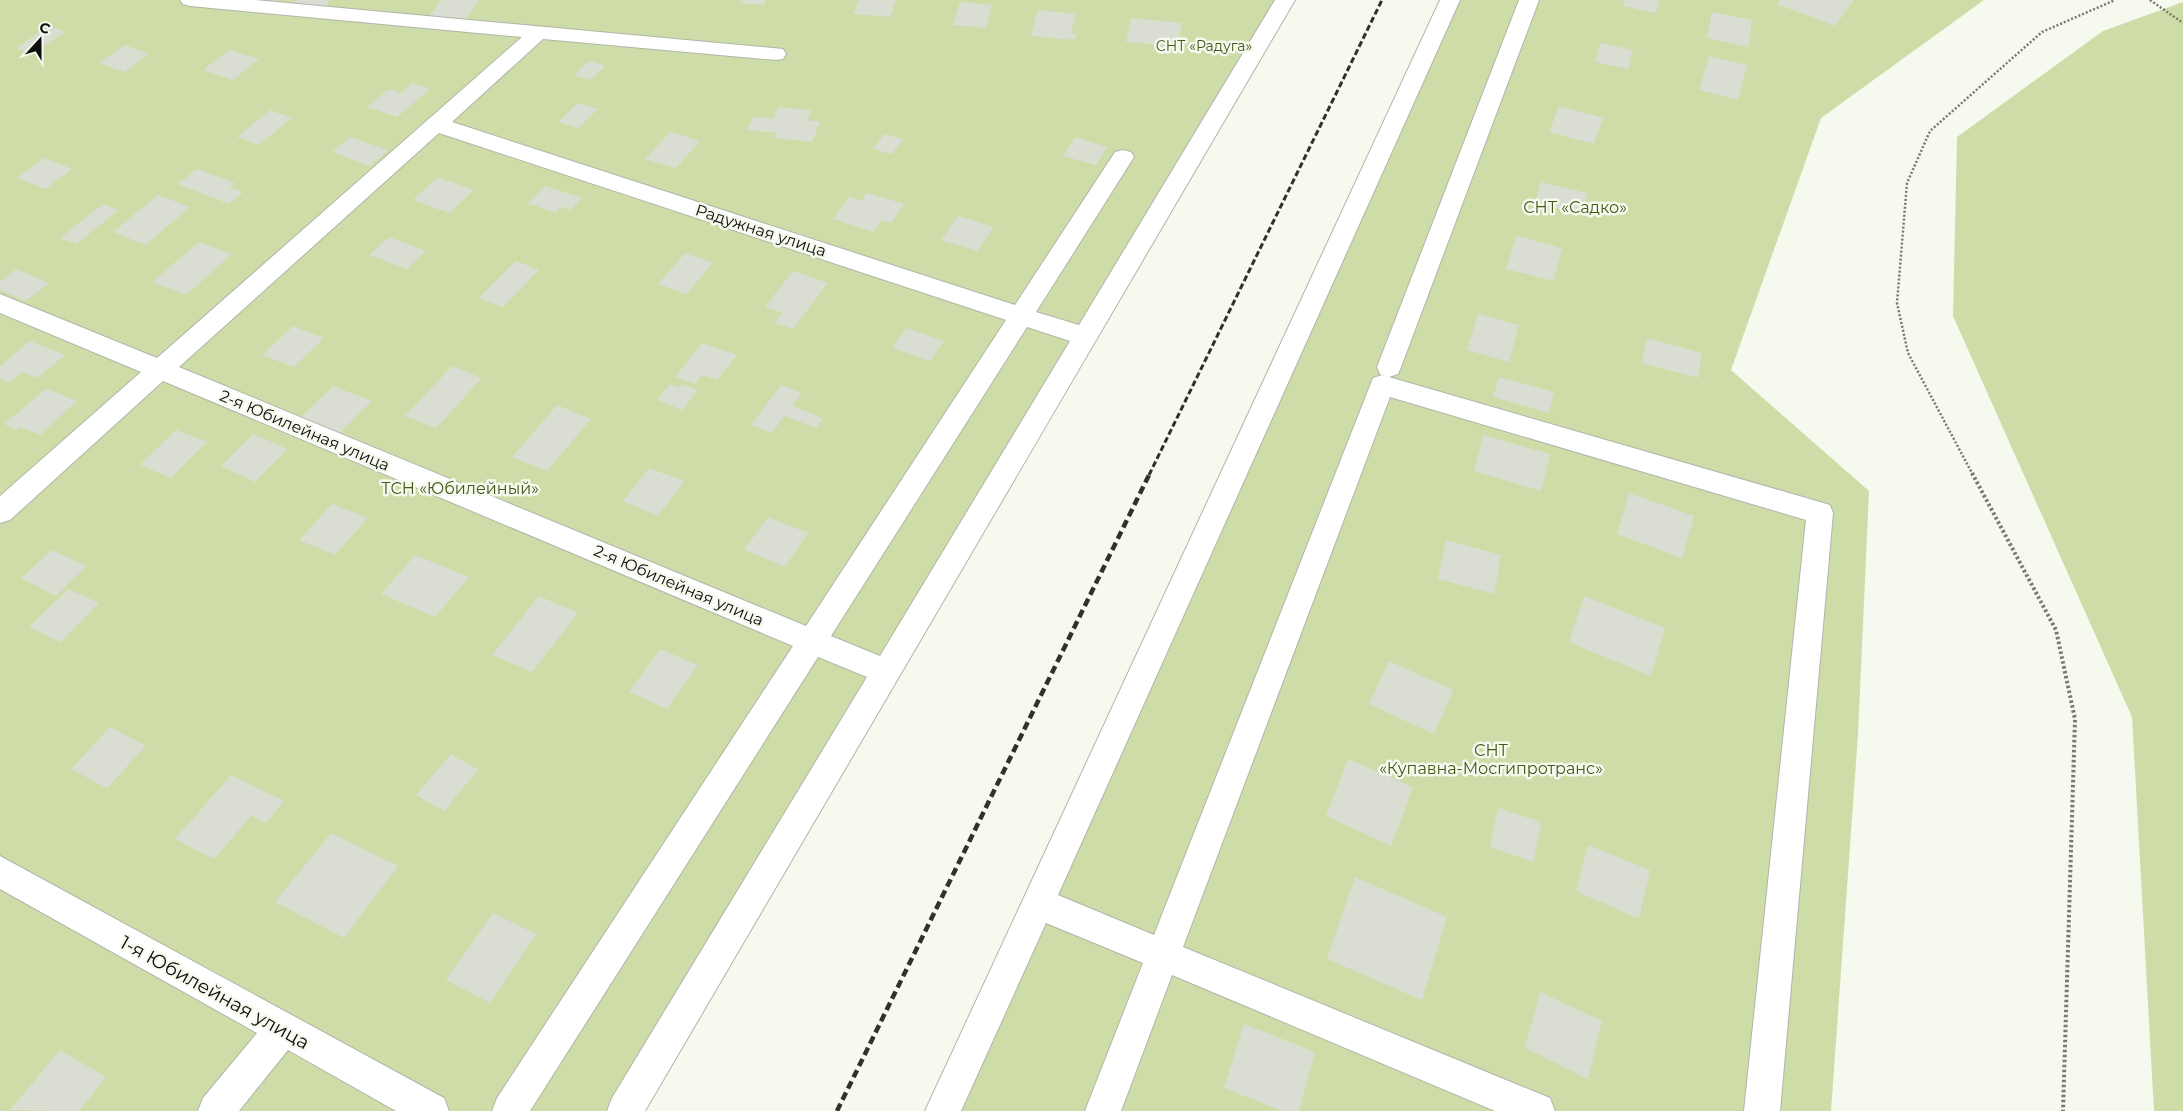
<svg xmlns="http://www.w3.org/2000/svg" width="2183" height="1111" viewBox="0 0 2183 1111" font-family="Montserrat,sans-serif">
	<rect width="100%" height="100%" fill="#f5f9ee"/>
	<path fill="#cedca8" d="M0,0H1285L625,1111H0Z
		M1448,0H1984L1821,118L1731,370L1869,491L1858,734L1831,1111H943Z
		M2183,2V1111H2154L2132,717L1953,316L1957,137L2103,31Z"/>
	<path fill="#d9ddd2" d="M296,0H331L323,9L290,7Z
		M441,0H479L463,23L427,20Z
		M741,0H766L764,5L740,3Z
		M858,0H896L890,17L853,14Z
		M1624,0H1659L1656,13L1623,6Z
		M1780,0H1854L1835,26L1777,4Z
		M960,2L992,5L986,28L953,25Z
		M1038,10L1076,14L1071,33L1077,34L1075,40L1031,36Z
		M1712,12L1752,20L1748,47L1707,38Z
		M1131,18L1182,23L1178,46L1126,42Z
		M48,26L65,32L33,54L16,48Z
		M1600,43L1633,50L1628,69L1595,62Z
		M125,45L149,54L125,72L99,63Z
		M229,50L259,59L233,80L203,70Z
		M1709,56L1747,65L1738,100L1699,90Z
		M589,61L605,66L590,80L574,75Z
		M412,83L430,89L397,117L367,107L389,89L401,93Z
		M578,103L598,109L578,128L558,122Z
		M1559,106L1603,118L1594,144L1549,132Z
		M778,107L811,110L807,120L820,122L812,142L774,138L776,133L747,130L754,117L773,119Z
		M270,110L292,118L259,145L237,137Z
		M670,132L700,141L676,168L645,159Z
		M884,134L903,139L892,154L873,149Z
		M350,137L388,150L370,166L332,152Z
		M1075,137L1107,147L1096,165L1063,156Z
		M44,158L72,169L45,189L17,178Z
		M197,169L235,183L229,187L243,192L229,204L177,184Z
		M438,177L474,190L449,213L413,200Z
		M1541,182L1587,193L1582,214L1535,203Z
		M545,186L582,198L570,210L561,207L555,213L528,203Z
		M867,193L904,204L891,223L882,220L873,232L833,219L849,197L861,201Z
		M158,195L190,207L145,245L113,232Z
		M103,204L119,210L76,244L60,238Z
		M958,216L994,227L977,251L941,240Z
		M1516,236L1562,248L1553,281L1506,269Z
		M389,237L426,251L407,269L369,255Z
		M199,242L232,254L186,295L152,282Z
		M685,253L713,263L686,294L658,284Z
		M516,261L539,270L503,307L479,298Z
		M16,269L49,283L26,301L0,290V282Z
		M793,271L828,283L793,329L774,323L782,313L765,307Z
		M1478,314L1519,325L1509,362L1467,350Z
		M293,326L324,338L294,367L262,355Z
		M906,328L944,341L930,361L892,348Z
		M1647,338L1702,353L1698,378L1642,363Z
		M30,341L65,355L37,378L22,372L9,383L0,379V366Z
		M702,343L737,355L717,380L702,375L695,384L675,377Z
		M452,366L482,378L436,428L405,416Z
		M1499,377L1554,392L1549,413L1493,397Z
		M670,384L679,388L682,384L698,390L682,410L657,400Z
		M781,385L802,393L792,406L823,418L816,428L784,416L772,433L751,425Z
		M333,386L372,401L339,434L300,418Z
		M46,389L77,401L40,435L20,427L17,430L4,424Z
		M557,405L591,419L547,471L512,457Z
		M176,430L207,442L171,478L140,465Z
		M253,434L288,449L255,482L221,466Z
		M1483,435L1550,454L1541,491L1474,471Z
		M649,468L684,481L658,516L623,501Z
		M1629,493L1694,516L1682,558L1617,534Z
		M332,504L368,518L335,555L299,540Z
		M768,517L808,533L785,567L744,550Z
		M1446,540L1501,555L1494,594L1438,579Z
		M52,550L87,566L56,596L21,578Z
		M415,555L469,577L435,617L381,594Z
		M68,589L99,603L60,642L29,627Z
		M539,596L578,613L532,672L492,655Z
		M1584,596L1665,628L1651,676L1569,642Z
		M660,649L698,665L667,709L629,692Z
		M1389,661L1453,690L1434,734L1369,704Z
		M110,727L146,746L107,788L71,769Z
		M451,754L478,770L444,811L416,795Z
		M1348,759L1413,787L1391,846L1326,816Z
		M231,775L284,801L266,823L251,816L214,859L175,839Z
		M1498,808L1541,822L1533,862L1490,847Z
		M331,833L398,866L344,938L275,902Z
		M1588,845L1650,870L1639,919L1576,891Z
		M1355,877L1447,917L1422,1000L1327,959Z
		M493,913L536,934L490,1003L446,980Z
		M1540,992L1602,1021L1588,1079L1525,1048Z
		M1244,1024L1315,1052L1299,1111H1282L1224,1088Z
		M60,1050L106,1077L79,1111L10,1110Z"/>
	<g fill="none" stroke-linecap="round" stroke-linejoin="round">
		<g stroke="#b1b5aa" stroke-width="2">
			<path id="minor" d="M180,0H255L783,49L786,54L783,59L776,60L543,39L452,122L1015,305L1115,152L1123,150L1131,152L1134,157L1036,312L1079,325L1275,0H1295L645,1111H607L612,1098L867,677L818,657L530,1111H492L497,1098L793,646L163,381L10,520L0,523V496L141,372L0,313V294L157,358L522,37L190,6L183,4ZM439,133L1006,320L806,626L179,367ZM1027,327L1070,341L880,656L831,636Z
				M1440,0H1460L1058,895L1154,935L1373,378L1382,375L1820,502L1830,505L1833,513L1780,1111H1744L1806,520L1390,397L1183,947L1550,1098L1555,1111H1495L1172,975L1121,1111H1085L1143,963L1046,923L961,1111H925Z
				M1519,0H1539L1401,367L1398,374L1389,377L1380,374L1377,367Z
				M0,856L444,1098L449,1111H396L288,1050L239,1111H198L203,1098L257,1033L0,889Z"/>
		</g>
		<path stroke="#777972" stroke-width="2.5" stroke-dasharray="2 2" stroke-linecap="butt" d="M2150,0L2183,23
			M1973,475L1908,353L1897,303L1907,183L1930,131L2042,32L2115,0"/>
		<path stroke="#777972" stroke-width="4" stroke-dasharray="2.5 2.5" stroke-linecap="butt" d="M1972,473L2056,630L2075,719L2063,1111"/>
		<use href="#minor" fill="#fff" fill-rule="evenodd"/>
		<path stroke="#30312c" stroke-width="3" stroke-dasharray="6 3" stroke-linecap="butt" d="M1149,475L1382,0"/>
		<path stroke="#30312c" stroke-width="4.5" stroke-dasharray="8 4.5" stroke-linecap="butt" d="M837,1111L1150,473"/>
	</g>
	<g text-anchor="middle" stroke-width="5" stroke-linejoin="round" paint-order="stroke">
		<g font-size="14" fill="#49571a" stroke="#f5f9ee">
			<text x="1204" y="51">СНТ «Радуга»</text>
		</g>
		<g font-size="16" fill="#49571a" stroke="#f5f9ee">
			<text x="1575" y="213">СНТ «Садко»</text>
			<text x="460" y="494">ТСН «Юбилейный»</text>
			<text x="1491" y="756">СНТ<tspan x="1491" dy="18">«Купавна-Мосгипротранс»</tspan></text>
		</g>
		<g font-size="16" fill="#0d0e0a" stroke="#f5f9ee">
			<text transform="translate(761 230) rotate(18)" y="6">Радужная улица</text>
			<text transform="translate(305 430) rotate(23)" y="6">2-я Юбилейная улица</text>
			<text transform="translate(679 585) rotate(23)" y="6">2-я Юбилейная улица</text>
		</g>
		<g font-size="19" fill="#0d0e0a" stroke="#f5f9ee">
			<text transform="translate(215 992) rotate(29)" y="7">1-я Юбилейная улица</text>
		</g>
	</g>
	<g transform="translate(40 40) rotate(21)" stroke="#f5f9ee" stroke-width="4" paint-order="stroke">
	<path d="M0-4L9 19L0 12L-9 19Z" fill="#0d0e0a"/>
	<text y="-8" font-size="14" font-weight="bold" text-anchor="middle" fill="#0d0e0a">С</text>
	</g>
</svg>
